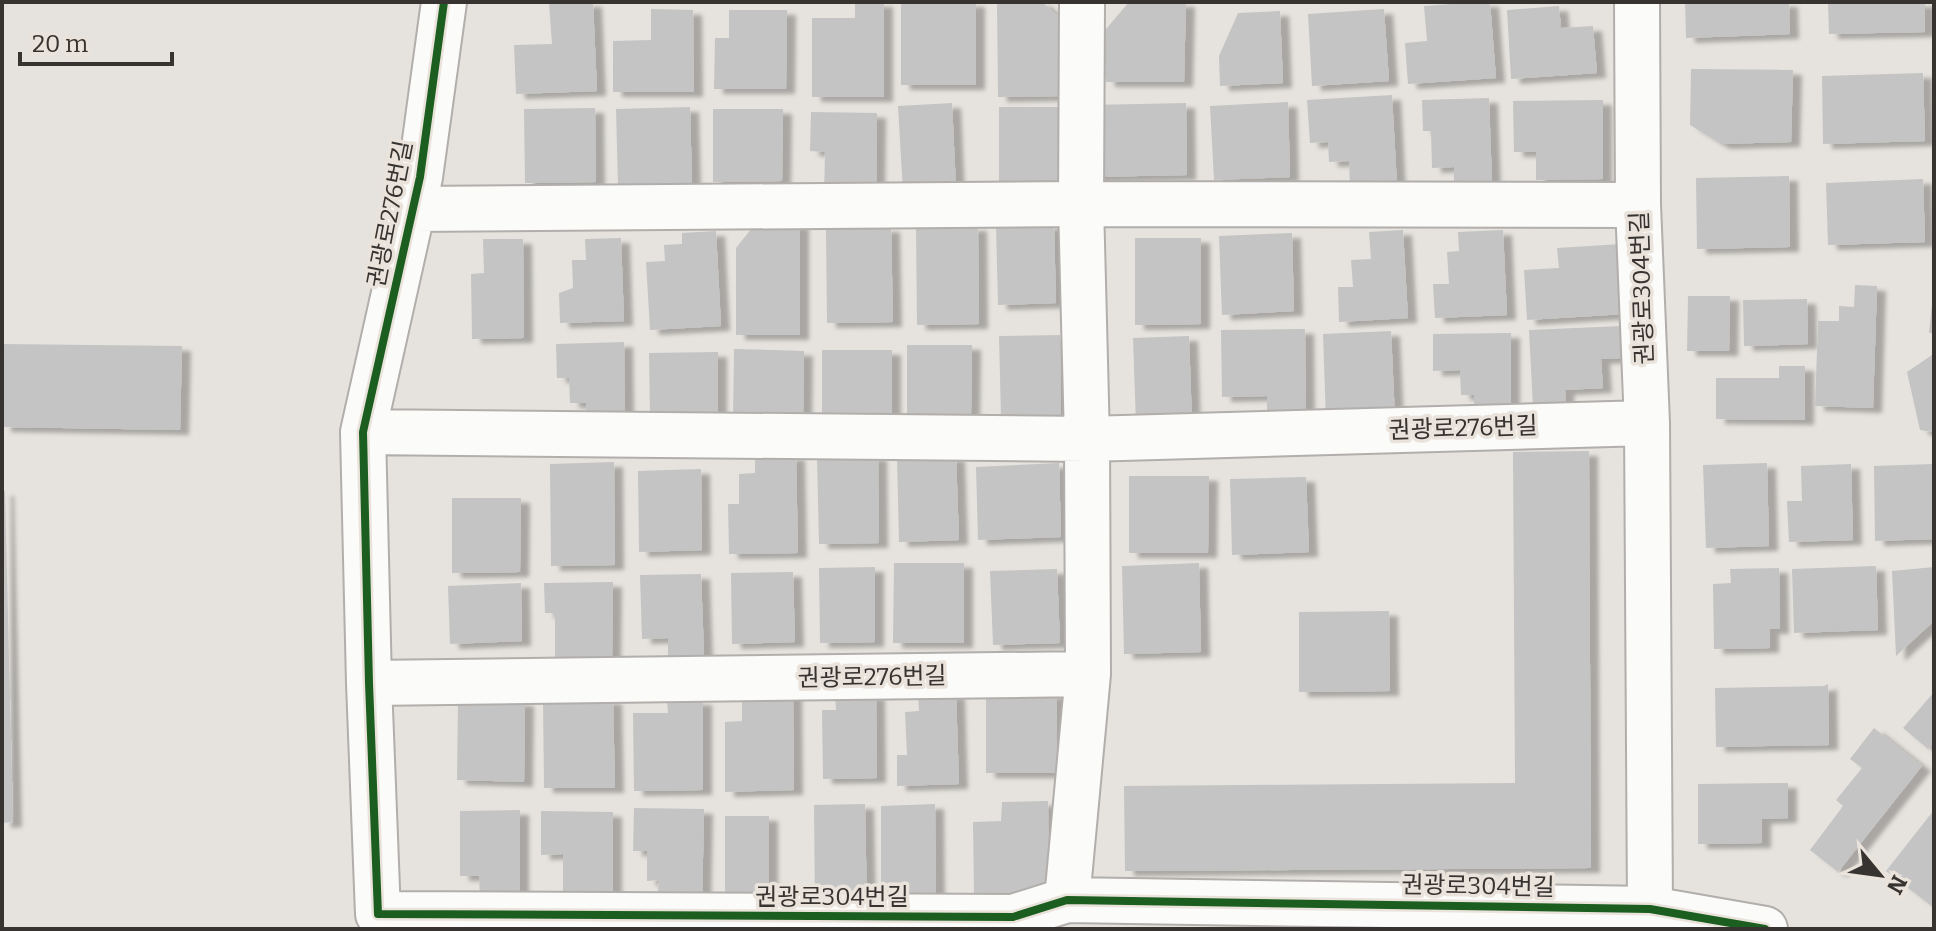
<svg xmlns="http://www.w3.org/2000/svg" width="1936" height="931" viewBox="0 0 1936 931" font-family="Bitter,'Noto Sans KR',serif">
	<defs>
		<filter id="shadow"><feDropShadow dx="9" dy="5" stdDeviation="2" flood-color="#0004"/></filter>
	</defs>
	<rect width="100%" height="100%" fill="#e6e3de"/>
	<path fill="#c4c4c4" filter="url(#shadow)" d="M576,2H593L597,91L516,94L514,45L552,44L549,3Z
		M855,2H884V97H812V18H855Z
		M901,2H976V85H901Z
		M997,2H1042L1060,18L1061,96L998,97Z
		M1129,2H1186L1184,82H1106L1101,35Z
		M1479,2H1490L1496,78L1408,84L1405,43L1427,41L1424,6Z
		M1685,2H1789L1790,34L1686,38Z
		M1828,2H1925V32L1829,34Z
		M1559,6L1561,28L1593,26L1597,73L1511,79L1507,10Z
		M651,9L693,10L694,92H613V41L651,40Z
		M1384,9L1389,81L1312,86L1308,14Z
		M729,10H787L786,89H714L715,38H729Z
		M1280,11L1283,83L1220,86L1219,56L1238,13Z
		M1691,69L1793,70L1791,142L1721,144L1690,125Z
		M1923,73L1925,141L1823,144L1822,76Z
		M1392,95L1397,185L1350,188L1349,161L1329,162L1328,142L1310,143L1307,100Z
		M1489,98L1492,184L1454,186V167L1432,168L1431,131H1423L1422,100Z
		M1603,100V179L1536,180V152H1514L1513,101Z
		M1288,102L1290,177L1214,180L1210,106Z
		M952,103L956,188L903,192L898,106Z
		M1186,103L1187,175L1091,177L1090,105Z
		M690,107L692,184L618,186L616,109Z
		M999,107H1060V189H999Z
		M595,108L596,182L525,183L524,109Z
		M713,109H783L782,181L713,182Z
		M811,112L877,113L876,197L824,196L825,152L810,151Z
		M1789,176L1790,247L1697,249L1696,178Z
		M1923,179L1925,242L1828,245L1826,183Z
		M756,223H800V335H736V248Z
		M1054,224L1056,303L998,305L996,225Z
		M978,226L979,324L917,325L916,227Z
		M891,227L893,322L827,323L826,229Z
		M1403,230L1408,318L1339,322L1338,287H1353L1351,260L1371,259L1369,232Z
		M1503,230L1507,315L1435,318L1433,284H1449L1447,252L1459,251L1458,232Z
		M716,231L721,326L650,330L646,262L665,261L664,245L682,244V233Z
		M1292,233L1294,311L1222,315L1219,236Z
		M621,238L624,321L560,323L559,293L573,288L572,260H586L585,239Z
		M1135,238H1201V324L1135,325Z
		M483,239H523L524,338L472,339L471,274L484,273Z
		M1621,244L1625,314L1527,320L1524,270L1559,268L1557,248Z
		M1855,285L1877,286L1873,408L1815,406L1818,321H1839V306L1854,307Z
		M1688,296H1730L1729,351H1687Z
		M1807,299L1808,344L1744,346L1743,300Z
		M1932,304H1934V333H1929Z
		M1621,326L1622,358L1601,359L1603,388L1565,390L1566,407L1533,408L1529,330Z
		M1305,329L1306,422L1267,423V396L1222,397L1221,330Z
		M1391,331L1395,418L1326,421L1323,334Z
		M1511,333V409L1474,410V395H1461L1460,370L1433,371V334Z
		M1060,335L1061,417L1001,418L999,336Z
		M1189,336L1192,423L1136,425L1133,338Z
		M624,342L625,413L586,415V403H570L569,378H557L556,344Z
		M2,344L182,346L180,430L2,427Z
		M907,345H972L971,416H907Z
		M734,349L804,351L803,419L733,417Z
		M822,350H892V413H822Z
		M718,352V416L650,417L649,353Z
		M1932,355L1934,357V432L1920,430L1907,372Z
		M1779,366H1805V420L1716,419V378H1779Z
		M1589,451L1591,868L1125,871L1124,786L1515,783L1513,452Z
		M796,455L798,553L729,554L728,504H739V474L755,473V456Z
		M878,455L879,543L819,544L817,457Z
		M956,456L959,540L899,542L897,457Z
		M614,462L615,565L551,566L550,464Z
		M1059,463L1061,537L978,540L976,467Z
		M1767,463L1769,546L1706,548L1703,465Z
		M1851,464L1853,540L1789,542L1787,501H1802L1801,466Z
		M1934,464V539L1875,541L1874,466Z
		M701,469L702,550L639,552L638,471Z
		M1129,476H1209L1208,553H1129Z
		M1306,477L1309,552L1232,555L1230,479Z
		M2,491H5L13,822L2,823Z
		M452,498H521L520,572L452,573Z
		M894,563H964V643H893Z
		M1199,563L1201,652L1124,654L1122,566Z
		M1876,566L1878,630L1794,633L1792,569Z
		M875,567V642L820,643L819,568Z
		M1934,567V621L1896,656L1892,571Z
		M1779,568L1780,629H1770V648L1714,649L1713,584L1731,583L1730,569Z
		M1057,569L1060,643L993,645L990,571Z
		M793,572L795,642L732,644L731,573Z
		M701,574L704,655L668,656V638L642,639L640,575Z
		M613,582L612,659H555V613H545L544,583Z
		M521,583L522,641L450,644L448,586Z
		M1389,611L1390,691L1299,692V612Z
		M1828,684L1829,745L1716,747L1715,688L1824,686Z
		M793,690L794,790L725,792V722L742,721V691Z
		M1934,692V742L1928,749L1903,728Z
		M956,693L959,784L897,786V755H907L905,712L919,711L918,694Z
		M986,693H1057V773H986Z
		M835,694H876L877,778L823,779L822,710H836Z
		M613,699L615,788H544L543,700Z
		M458,700L525,701L524,782L457,780Z
		M703,700V790L634,791L633,713H668L667,701Z
		M1874,728L1922,766L1838,872L1810,850L1843,806L1836,800L1862,768L1850,759Z
		M1788,783V818L1762,819V843L1698,844V784Z
		M1048,801L1049,895H974L973,822L1001,821L1002,802Z
		M865,804L867,909L815,910L814,805Z
		M935,804L936,895L881,896V806Z
		M634,808L704,809L702,907L657,905L659,880L647,881V851H633Z
		M520,810V897L480,898L479,876H460V811Z
		M1934,810V908L1886,871Z
		M541,811L613,812V897H563V854L541,855Z
		M725,816H769V894H725Z"/>
	<g fill="none" stroke-linecap="round" stroke-linejoin="round">
		<g stroke="#b1aeab" stroke-width="48">
			<path id="minor" d="M444,2L420,177L363,432L369,683L378,914L1013,917L1067,900L1650,909L1765,929
				M1637,2L1638,205L1647,423L1650,909
				M413,209L1081,204L1638,205
				M363,432L1087,439L1647,423
				M369,683L1088,674
				M1067,900L1088,674L1087,439L1081,204L1082,2"/>
		</g>
		<use href="#minor" stroke="#fbfbfa" stroke-width="44"/>
		<g stroke="#eae3db" stroke-width="13">
			<path id="cycleway" d="M444,2L420,177L363,432L369,683L378,914L1013,917L1067,900L1650,909L1765,929"/>
		</g>
		<use href="#cycleway" stroke="#1b5e20" stroke-width="8"/>
	</g>
	<g text-anchor="middle" stroke-width="7" stroke-linejoin="round" paint-order="stroke">
		<g font-size="24" fill="#363330" stroke="#eae3db">
			<text transform="translate(390 214) rotate(-79)" y="8">권광로276번길</text>
			<text transform="translate(1642 288) rotate(-92)" y="8">권광로304번길</text>
			<text transform="translate(1463 428) rotate(-2)" y="8">권광로276번길</text>
			<text transform="translate(872 677) rotate(-1)" y="8">권광로276번길</text>
			<text transform="translate(1478 886) rotate(1)" y="8">권광로304번길</text>
			<text x="832" y="905">권광로304번길</text>
		</g>
	</g>
	<rect width="1936" height="931" fill="none" stroke="#363330" stroke-width="8"/>
	<g transform="translate(1880 875) rotate(119)" stroke="#eae3db" stroke-width="6" paint-order="stroke">
	<path d="M0-6L14 30L0 20L-14 30Z" fill="#363330"/>
	<text y="-12" font-size="22" font-weight="bold" text-anchor="middle" fill="#363330">N</text>
	</g>
	<path d="M20 52v12h152v-12" fill="none" stroke="#363330" stroke-width="4"/>
	<text x="32" y="52" font-size="24" fill="#363330" stroke="#eae3db" stroke-width="6" paint-order="stroke">20 m</text>
</svg>
